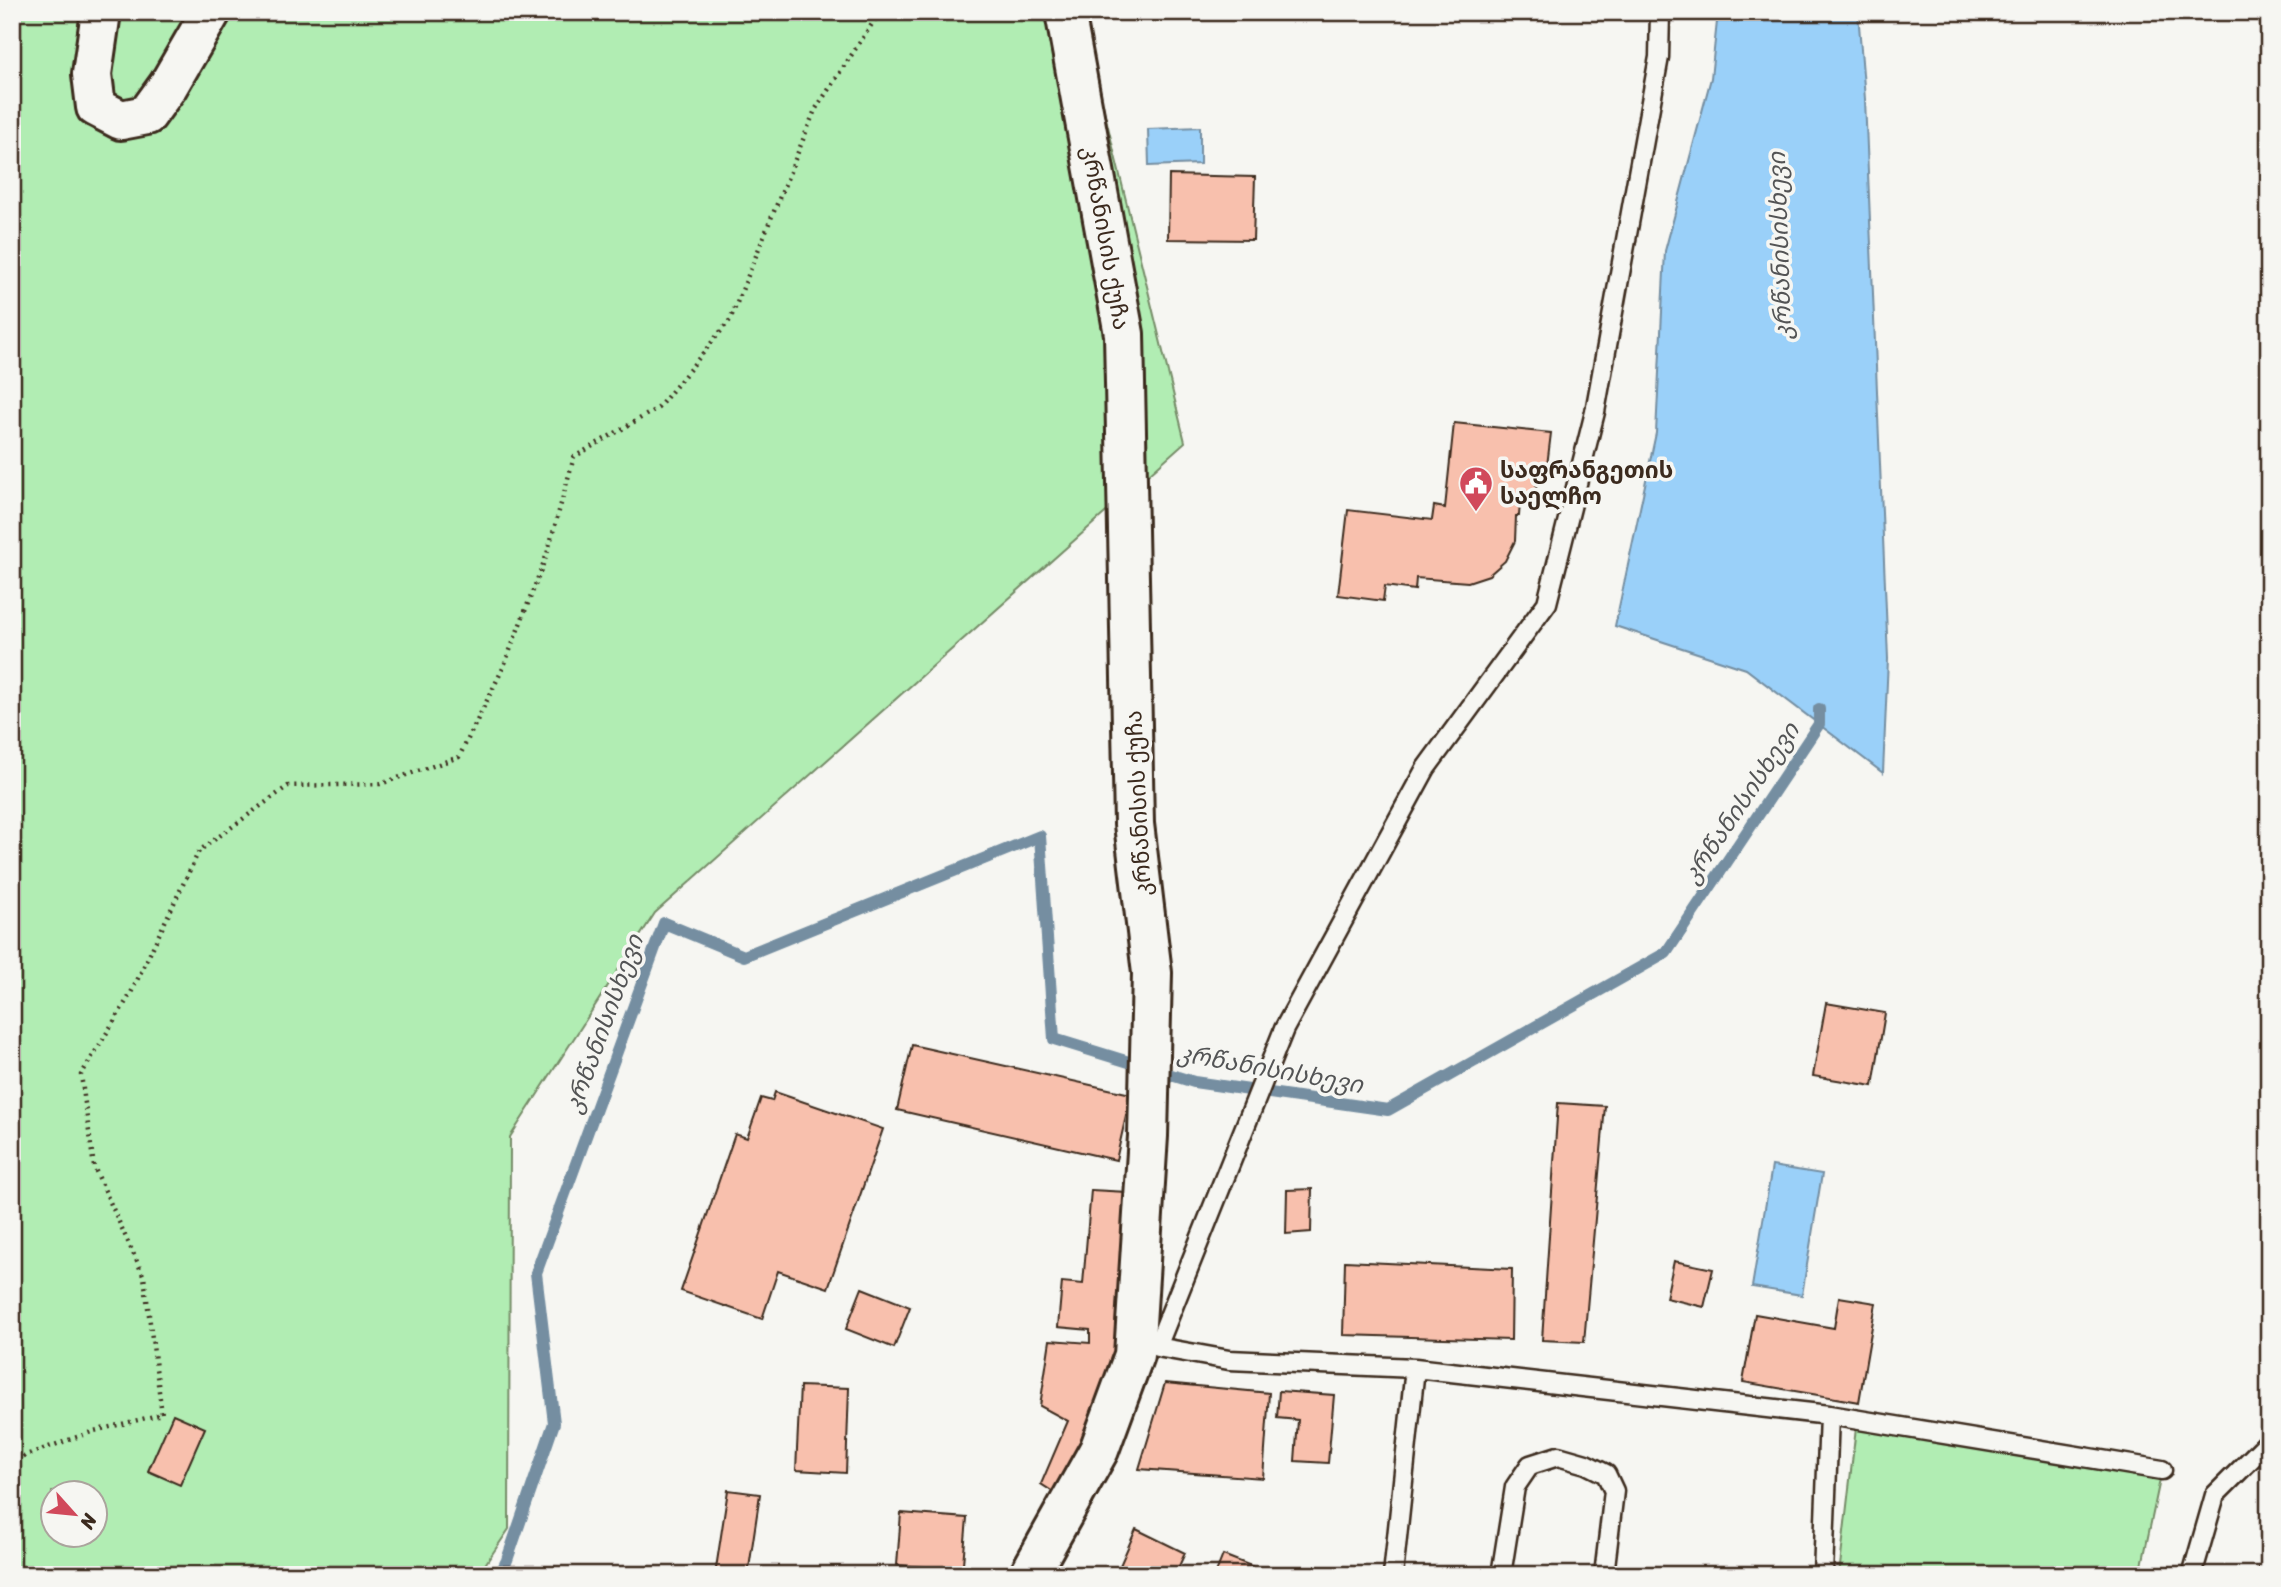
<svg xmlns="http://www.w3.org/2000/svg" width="2281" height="1587" viewBox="0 0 2281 1587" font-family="Sriracha,'Noto Sans Georgian',sans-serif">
	<rect width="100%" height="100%" fill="#f6f6f2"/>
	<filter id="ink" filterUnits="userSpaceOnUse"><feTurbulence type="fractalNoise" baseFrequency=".0143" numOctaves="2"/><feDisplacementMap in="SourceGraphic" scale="14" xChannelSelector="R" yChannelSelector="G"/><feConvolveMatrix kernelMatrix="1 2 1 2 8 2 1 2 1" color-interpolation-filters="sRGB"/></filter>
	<g filter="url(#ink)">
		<path fill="#b1edb3" stroke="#768c68" stroke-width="2" fill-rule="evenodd" d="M12,12H1080L1185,442L655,913L510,1137L509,1529L478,1575H12ZM52,1492H94V1534H52Z
			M1856,1428L2162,1470L2140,1575H1839Z"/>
		<path fill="#9ad0f9" stroke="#748ea1" stroke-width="2" d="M1718,12H1858L1865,99L1888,659L1883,773L1746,669L1615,626L1656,433L1665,251L1711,78Z
			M1200,127V164L1149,166L1148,129Z
			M1772,1166L1822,1174L1802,1295L1752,1287Z"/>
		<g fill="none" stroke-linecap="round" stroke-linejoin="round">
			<path stroke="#748ea1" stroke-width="12" d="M500,1575L507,1560L554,1423L536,1273L664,923L744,956L1040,836L1054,1039L1194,1082L1388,1110L1666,953L1819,724V709"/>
		</g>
		<path fill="#f8c0ad" stroke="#3b2a1e" stroke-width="2" d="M1169,175L1255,177L1253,240L1168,239Z
			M1454,423L1551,433L1546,474L1538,473L1534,504L1520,502L1519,516H1516L1515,541L1505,561L1489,575L1468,582L1416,578L1415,590L1385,586L1383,601L1338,595L1348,510L1432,520L1434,506L1445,508Z
			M1826,1003L1885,1013L1873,1086L1813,1076Z
			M912,1045L1131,1094L1116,1160L897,1110Z
			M775,1092L883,1129L828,1288L778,1271L762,1319L681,1291L735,1134L747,1138L761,1098L772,1101Z
			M1558,1103L1605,1106L1584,1342L1542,1340Z
			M1312,1189L1311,1232L1286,1234L1287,1190Z
			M1091,1190L1127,1192L1124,1308L1111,1381L1058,1495L1041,1484L1068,1421L1040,1406L1050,1340L1090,1343V1330L1058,1327L1062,1282L1083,1284Z
			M1345,1261L1512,1269L1511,1340L1343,1335Z
			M1674,1261L1713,1269L1704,1307L1666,1298Z
			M862,1288L910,1307L894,1348L846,1329Z
			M1839,1297L1876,1303L1859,1402L1743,1382L1755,1314L1834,1328Z
			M1165,1383L1269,1393L1263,1478L1139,1469Z
			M800,1386L849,1388L846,1473L796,1470Z
			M1279,1391L1334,1395L1328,1463L1295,1461L1298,1420L1277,1418Z
			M173,1414L205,1428L180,1485L148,1471Z
			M728,1490L760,1494L748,1575H715Z
			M901,1513L967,1518L962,1575H924L925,1567L897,1565Z
			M1136,1529L1185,1553L1175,1575H1119L1118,1570Z
			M2269,1551V1575H2255Z
			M1223,1555L1274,1575H1215Z"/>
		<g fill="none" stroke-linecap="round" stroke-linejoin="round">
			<g stroke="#3b2a1e" stroke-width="23">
				<path id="lane" d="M1660,12L1659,57L1595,412L1547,603L1426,768L1284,1029L1157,1347L1229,1360L1415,1368L1829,1415L2162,1470
					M1393,1575L1415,1368
					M1501,1575L1515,1487L1530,1465L1558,1456L1586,1464L1606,1474L1614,1491L1604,1575
					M1823,1575L1829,1415
					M2192,1575L2215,1495L2269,1441"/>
			</g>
			<g stroke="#3b2a1e" stroke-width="44">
				<path id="secondary" d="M101,12L92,74L96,107L121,120L147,115L168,86L211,12
					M1029,1575L1099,1450L1134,1355L1148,1136L1152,973L1134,824L1124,334L1065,12"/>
			</g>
			<path stroke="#3b2a1e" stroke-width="4.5" stroke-dasharray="2 5" stroke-linecap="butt" d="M12,1466L26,1455L94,1431L162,1414L144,1277L94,1167L81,1075L130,995L199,851L288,786L380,784L459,757L504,666L547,554L574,457L658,408L730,320L815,110L880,12"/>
			<use href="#lane" stroke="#f6f6f2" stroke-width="18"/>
			<use href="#secondary" stroke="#f6f6f2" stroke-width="38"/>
		</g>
	</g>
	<defs>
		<g id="civic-pin" transform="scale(1.75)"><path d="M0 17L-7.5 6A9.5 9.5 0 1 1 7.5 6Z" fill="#d1495b" stroke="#f6f6f2"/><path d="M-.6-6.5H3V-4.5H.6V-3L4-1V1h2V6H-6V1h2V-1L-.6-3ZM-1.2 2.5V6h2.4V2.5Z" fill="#fff"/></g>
	</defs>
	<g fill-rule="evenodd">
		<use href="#civic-pin" x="1476" y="483"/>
	</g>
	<g text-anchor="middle" stroke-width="7" stroke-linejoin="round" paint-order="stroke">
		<g font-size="23" fill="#3b2a1e" stroke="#f6f6f2">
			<text transform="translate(1106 238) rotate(80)" y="8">კრწანისის ქუჩა</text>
			<text transform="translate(1138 803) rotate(-93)" y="8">კრწანისის ქუჩა</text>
		</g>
		<g font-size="23" font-weight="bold" fill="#3b2a1e" stroke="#f6f6f2" text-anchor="start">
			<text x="1500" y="478">საფრანგეთის<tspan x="1500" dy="26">საელჩო</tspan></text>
		</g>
		<g font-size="24" font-style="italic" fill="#535455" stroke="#f6f6f2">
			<text transform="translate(1780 246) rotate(-92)" y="8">კრწანისისხევი</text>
			<text transform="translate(1741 803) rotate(-56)" y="8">კრწანისისხევი</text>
			<text transform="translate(604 1024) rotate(-70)" y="8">კრწანისისხევი</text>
			<text transform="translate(1270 1069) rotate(10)" y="8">კრწანისისხევი</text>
		</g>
	</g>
	<rect width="2281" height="1587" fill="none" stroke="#f6f6f2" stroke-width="42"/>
	<rect x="21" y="21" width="2239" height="1545" fill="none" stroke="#3b2a1e" stroke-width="2.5" filter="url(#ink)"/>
	<g transform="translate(74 1514) rotate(117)"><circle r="33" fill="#f6f6f2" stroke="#aba49d" stroke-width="2"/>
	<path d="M0-5L12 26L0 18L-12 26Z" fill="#d1495b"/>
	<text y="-10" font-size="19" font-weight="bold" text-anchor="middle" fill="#3b2a1e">N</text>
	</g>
</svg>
